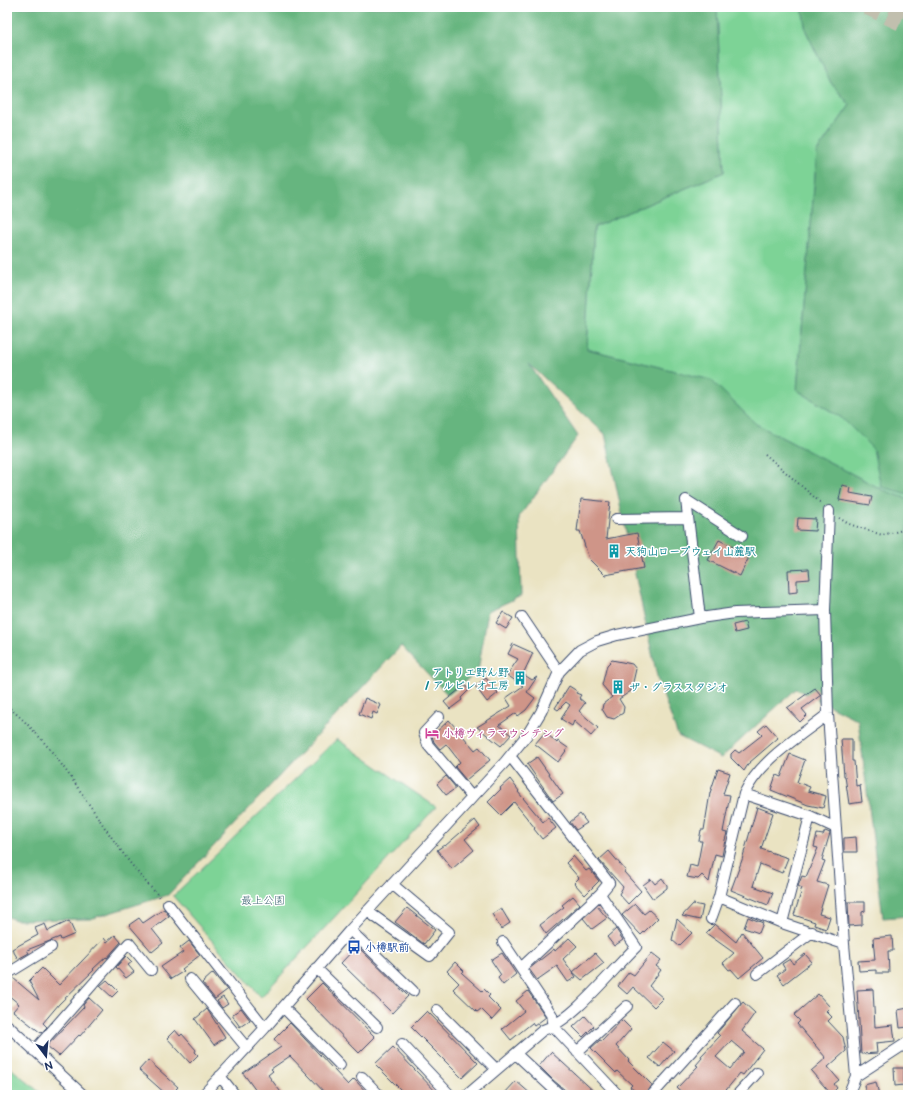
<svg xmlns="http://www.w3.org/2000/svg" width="915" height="1102" viewBox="0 0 915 1102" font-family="'Balsamiq Sans','Klee One',sans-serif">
	<rect width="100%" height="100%" fill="#fff"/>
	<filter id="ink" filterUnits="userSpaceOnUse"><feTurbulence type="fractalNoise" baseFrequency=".025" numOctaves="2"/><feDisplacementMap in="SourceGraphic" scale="8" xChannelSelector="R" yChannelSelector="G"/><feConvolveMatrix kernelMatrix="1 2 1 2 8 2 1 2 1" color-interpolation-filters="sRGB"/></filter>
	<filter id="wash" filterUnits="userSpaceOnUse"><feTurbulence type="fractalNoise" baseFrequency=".012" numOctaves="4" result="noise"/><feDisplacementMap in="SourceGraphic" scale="16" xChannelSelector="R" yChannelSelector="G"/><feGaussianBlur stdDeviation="0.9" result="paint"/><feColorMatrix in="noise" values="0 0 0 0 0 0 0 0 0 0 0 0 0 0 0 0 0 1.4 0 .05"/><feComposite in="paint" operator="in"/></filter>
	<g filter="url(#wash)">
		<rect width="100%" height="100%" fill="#eae3c2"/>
		<path fill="#7dd396" stroke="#4c817a" d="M717,7H802L806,31L831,83L850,105L817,152L797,390L842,418L874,449L882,487L908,494V499L883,490L756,424L710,380L587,349L594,227L724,172Z
			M337,739L436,807L261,997L173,896Z
			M7,1065L43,1095H7Z"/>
		<path fill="#66b57f" stroke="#40726e" d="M7,7H717L724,172L594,227L587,349L711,380L756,424L883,490L908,499V916L883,918L858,720L796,689L721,758L678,736L658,681L605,434L529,364L578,436L519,517L521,596L488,611L478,671L448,695L401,646L168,895L90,919L16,920L7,917Z
			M802,7H908V494L881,487L873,449L842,418L797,390L817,152L850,105L831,83L806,31Z"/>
		<g id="blocks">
			<path fill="#cf9588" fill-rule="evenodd" d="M842,485L851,487L850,493L872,497L870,505L839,500Z
				M581,499L610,502L606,539L637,533L644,568L605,575L589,559L580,531H577Z
				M798,518L816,519L815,531L797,530Z
				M719,540L750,555L740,576L708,560Z
				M809,569L810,579L797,580V592L789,593L788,570Z
				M503,612L513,618L506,629L496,623Z
				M745,622L747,630L735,633L733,625Z
				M513,644L533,653L523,674L532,680L537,677L527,692L535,698L526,710L518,716L516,713L499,725L511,735L501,746L477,727L511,706L506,698L523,686L507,675L518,659L508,654Z
				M612,660L632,664L636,669L631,691L619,699L624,707L623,713L614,719L607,717L602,709L603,704L612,697L602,685L607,665Z
				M486,678L498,693L487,702L475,686Z
				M465,685L469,690L461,698L462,700L450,709L444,702Z
				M569,686L577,691L576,693L581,695L579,698L585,703L579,711L598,728L591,736L574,721L572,726L561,719L570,705L566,702L558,710L555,708Z
				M815,688L821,695L802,709L807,715L800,722L787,708Z
				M365,698L381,705L377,714L373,712L371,719L359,714Z
				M449,720L475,750L479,747L490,760L466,780L455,767L460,762L446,744L440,749L434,742L432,736Z
				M766,724L778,738L749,763L744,771L731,758V754L735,750L739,753L762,735L758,731Z
				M545,732L557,743L558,741L568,748L558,762L535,744Z
				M841,739H852V761H854L856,786L860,785L862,802L849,804L845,776H844Z
				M790,754L805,760L797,782L810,787L808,791L826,796L823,808L808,805L771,790L776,775L781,777Z
				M537,757L563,794L553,801L527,764Z
				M718,769L730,773L723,794L730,795L723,832L727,833L725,840L722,856L715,854L709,882L702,875L698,879L687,877L690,865L697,867L702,841H699L701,830H704L710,793Z
				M446,776L456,788L446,795L437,784Z
				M510,779L519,791L518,792L543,822L548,818L556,828L542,839L534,829L535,828L514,802L501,815L488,802L501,789L500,788Z
				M757,807L773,813L761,849L788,858L782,873L760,864L753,886L773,893L768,905L731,890L742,860Z
				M580,814L587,823L576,830L570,822Z
				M475,820L480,827L465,839L474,850L452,869L437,850L444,845L445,846Z
				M825,831L830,833L822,860L825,861L817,882L828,885L819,914L830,917L826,929L814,925L815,922L794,915L801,893H800L802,888L798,886L802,876L806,877L818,848L814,847L817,834L823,835Z
				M856,837L857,852H844V838Z
				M609,851L626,871L624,872L641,891L628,904L619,894L623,887L599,860Z
				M573,856L586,871L589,869L599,881L585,895L574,883L579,878L566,863Z
				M662,878L667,885V888L653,899L643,885L651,879L655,884Z
				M573,896L580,904L546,934L540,925L564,907L562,905Z
				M848,902H865V911L862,912V925L849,926Z
				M635,904L644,914L649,910L658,918L641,935L622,915Z
				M693,904L703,906L700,920L682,916Z
				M597,906L607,918L592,929L583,918Z
				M407,908L435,930L424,944L395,922Z
				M501,908L510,923L501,929L492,914Z
				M164,909L169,916L152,929L163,943L152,952L129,925L139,918L143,923Z
				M748,917L763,923L759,933L744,928Z
				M677,919L692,933L679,946L672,940Z
				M69,921L75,934L61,940L60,937L27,950L29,953L18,959L12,949L38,935L35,928L45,924L48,931Z
				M715,924L736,942L742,932L763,958L739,978L731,969L729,970L723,963L734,953L706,933Z
				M616,929L623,940L614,946L607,937Z
				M115,935L121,942L107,958L106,957L93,969L94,970L59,1004L43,1023L47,1027L41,1033L13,1011L19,1004L7,994V983L10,980L13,978L39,1000L29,981L42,968L59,985L104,938L107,942Z
				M892,936L893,951H888L889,973H876V970L859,971L858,961L875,960L873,938Z
				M569,938L577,946L563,959L576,977L568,982L557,966L537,980L529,969L554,949L555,951Z
				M189,941L200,955L182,969L184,971L171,979L161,967L183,952L180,948Z
				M357,946L408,996L392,1013L341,963Z
				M502,953L516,974L503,985L498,978L501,975L491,960Z
				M595,953L604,963L582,980L573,972Z
				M652,953L661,960L656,966L661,970L649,986L663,998L654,1007L633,987L627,994L618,986L629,972L634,975Z
				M805,954L812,962L784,984L777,975L785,969L782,964L790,959L793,964Z
				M126,956L132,962L128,965L134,972L126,978L116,967Z
				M455,962L464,971L462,973L482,991L484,989L490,995L488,997L501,1010L492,1020L481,1009L477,1012L453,989L459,983L447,971Z
				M213,973L227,990L215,999L202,983Z
				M107,980L118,991L112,997L100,986Z
				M322,983L375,1037L359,1053L306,999Z
				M873,989L875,1027L893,1025L895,1041L876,1043L877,1053L861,1054L857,990Z
				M528,991L546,1017L534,1026L532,1023L511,1040L502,1029L524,1011L516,1001Z
				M818,994L830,1007L826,1011L832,1017L828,1021L843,1037L846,1051L828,1067L839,1080L834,1084L837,1088L831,1094L811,1071L826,1058L797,1024L800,1021L794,1015Z
				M223,997L228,1004L222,1008L217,1001Z
				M89,998L102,1010L80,1036L79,1035L59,1056L47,1046L84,1007L83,1005Z
				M743,1002L755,1013L742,1031L763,1049L743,1075L740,1073L722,1095H685L677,1088L698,1066L696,1065L702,1058L701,1056L720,1036L717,1033ZM731,1041L744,1052L730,1069L716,1057Z
				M241,1008L250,1020L240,1027L232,1015Z
				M908,1008V1027L900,1028L898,1010Z
				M207,1009L225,1037L214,1045L195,1019Z
				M427,1011L478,1063L462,1078L411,1027Z
				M585,1016L594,1026L583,1037L573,1027Z
				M622,1020L631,1029L616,1046L629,1060L628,1061L652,1085L646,1095H640L630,1087L632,1085L617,1071L616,1073L591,1048L600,1040L602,1041Z
				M290,1023L348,1085L354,1079L369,1095H327L290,1056L271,1069L273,1071L268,1075L283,1095H259L243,1073L281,1047L274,1039Z
				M175,1030L180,1036L182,1034L196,1050L195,1052L198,1055L190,1063L167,1038Z
				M663,1042L674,1051L660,1067L649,1058Z
				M393,1047L439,1095H406L375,1064Z
				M551,1052L598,1095H571L553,1080L539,1066Z
				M148,1060L178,1087L176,1089L184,1095H167L139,1070Z
				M894,1068H904V1085L895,1086Z
				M516,1081L532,1095H503Z
				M876,1082L879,1095H866L864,1085Z"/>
		</g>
	</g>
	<g filter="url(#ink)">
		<use href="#blocks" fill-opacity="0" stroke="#3a4a6d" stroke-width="1"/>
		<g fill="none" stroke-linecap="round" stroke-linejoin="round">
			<path stroke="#c1bfae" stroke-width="15" stroke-dasharray="15 8" stroke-linecap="butt" d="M866,7L908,27
				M891,7L908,15"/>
			<g stroke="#3a4a6d" stroke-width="12">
				<path id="minor" d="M829,511L825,610L828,714L844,944L856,1076L848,1095
					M616,519L687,518
					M522,617L559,672
					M700,618L686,500L742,536
					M828,714C799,737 760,760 744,794L719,897L782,923L844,944
					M439,717L424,733L428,745L472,797
					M744,794L810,816L836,828
					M168,904L265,1028
					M367,911L430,956L449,932L392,884
					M711,919L719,897
					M782,923L810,816
					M350,930L413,991
					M503,942L552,1015L554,1027L618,1095
					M316,968L377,1027
					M521,968L600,894
					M7,974L51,947
					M757,974L812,932
					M190,979L246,1047
					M283,1007L340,1065
					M437,1010L496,1069
					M7,1025L83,1095
					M402,1044L450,1095
					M34,1051L129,943L151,970
					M577,1052L627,1006
					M516,1054L560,1095
					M220,1076L235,1095
					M856,1076L908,1042
					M362,1077L379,1095
					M203,1095L265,1028L350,930L505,762L527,735L541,712L559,672L580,650L597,641L617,635L700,618L735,613L825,610
					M467,1095L543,1030C573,1021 612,970 636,947L600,894L609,883L510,756
					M652,1095L735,1003
					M737,1095L757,1073"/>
			</g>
			<path stroke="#3a4a6d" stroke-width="2" stroke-dasharray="1 3" stroke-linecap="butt" d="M765,454L822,504
				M839,518L849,524L882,535L908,529
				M7,706C71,757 102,840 161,898"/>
			<use href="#minor" stroke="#fff" stroke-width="10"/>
		</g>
	</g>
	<defs>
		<g id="building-bare" transform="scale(1.08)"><path d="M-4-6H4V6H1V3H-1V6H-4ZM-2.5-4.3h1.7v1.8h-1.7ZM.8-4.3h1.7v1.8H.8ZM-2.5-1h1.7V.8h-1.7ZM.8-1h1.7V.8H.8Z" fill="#0f9aa8" stroke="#fff" stroke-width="2.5" paint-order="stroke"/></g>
		<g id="hotel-bare" transform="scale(1.08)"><path d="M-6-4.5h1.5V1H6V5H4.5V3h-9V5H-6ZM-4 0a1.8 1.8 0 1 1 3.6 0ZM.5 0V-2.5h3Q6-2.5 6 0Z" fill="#d1479c" stroke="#fff" stroke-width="2.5" paint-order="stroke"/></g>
		<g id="bus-bare" transform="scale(1.08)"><path d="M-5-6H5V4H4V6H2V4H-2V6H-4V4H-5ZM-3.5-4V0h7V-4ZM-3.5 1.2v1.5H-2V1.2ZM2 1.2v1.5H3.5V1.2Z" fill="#1a4fb4" stroke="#fff" stroke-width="2.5" paint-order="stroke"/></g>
	</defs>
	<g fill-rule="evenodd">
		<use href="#building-bare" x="614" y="551"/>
		<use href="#building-bare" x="520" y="678"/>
		<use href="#building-bare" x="618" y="687"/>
		<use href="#hotel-bare" x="432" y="733"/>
		<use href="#bus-bare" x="354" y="947"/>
	</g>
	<g text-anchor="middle" stroke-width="3" stroke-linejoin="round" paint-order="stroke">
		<g font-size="11" font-weight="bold" fill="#0d838f" stroke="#fff" text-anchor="start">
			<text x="625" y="555">天狗山ロープウェイ山麓駅</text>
			<text x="509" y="676" text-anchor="end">アトリエ野ん野<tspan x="509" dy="13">/ アルビレオ工房</tspan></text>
			<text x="629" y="691">ザ・グラススタジオ</text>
		</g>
		<g font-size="11" font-weight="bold" fill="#b23c85" stroke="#fff" text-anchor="start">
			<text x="443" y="737">小樽ヴィラマウンテング</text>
		</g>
		<g font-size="11" fill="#38606f" stroke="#fff">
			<text x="263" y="904">最上公園</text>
		</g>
		<g font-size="11" font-weight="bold" fill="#164399" stroke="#fff" text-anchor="start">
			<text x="365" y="951">小樽駅前</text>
		</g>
	</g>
	<rect width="915" height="1102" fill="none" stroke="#fff" stroke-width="24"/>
	<g transform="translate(46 1056) rotate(164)" stroke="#ffffff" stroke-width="3" paint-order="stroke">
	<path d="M0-3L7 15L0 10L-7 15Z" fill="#1b2f5e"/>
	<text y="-6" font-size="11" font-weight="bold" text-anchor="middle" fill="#1b2f5e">N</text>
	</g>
</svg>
